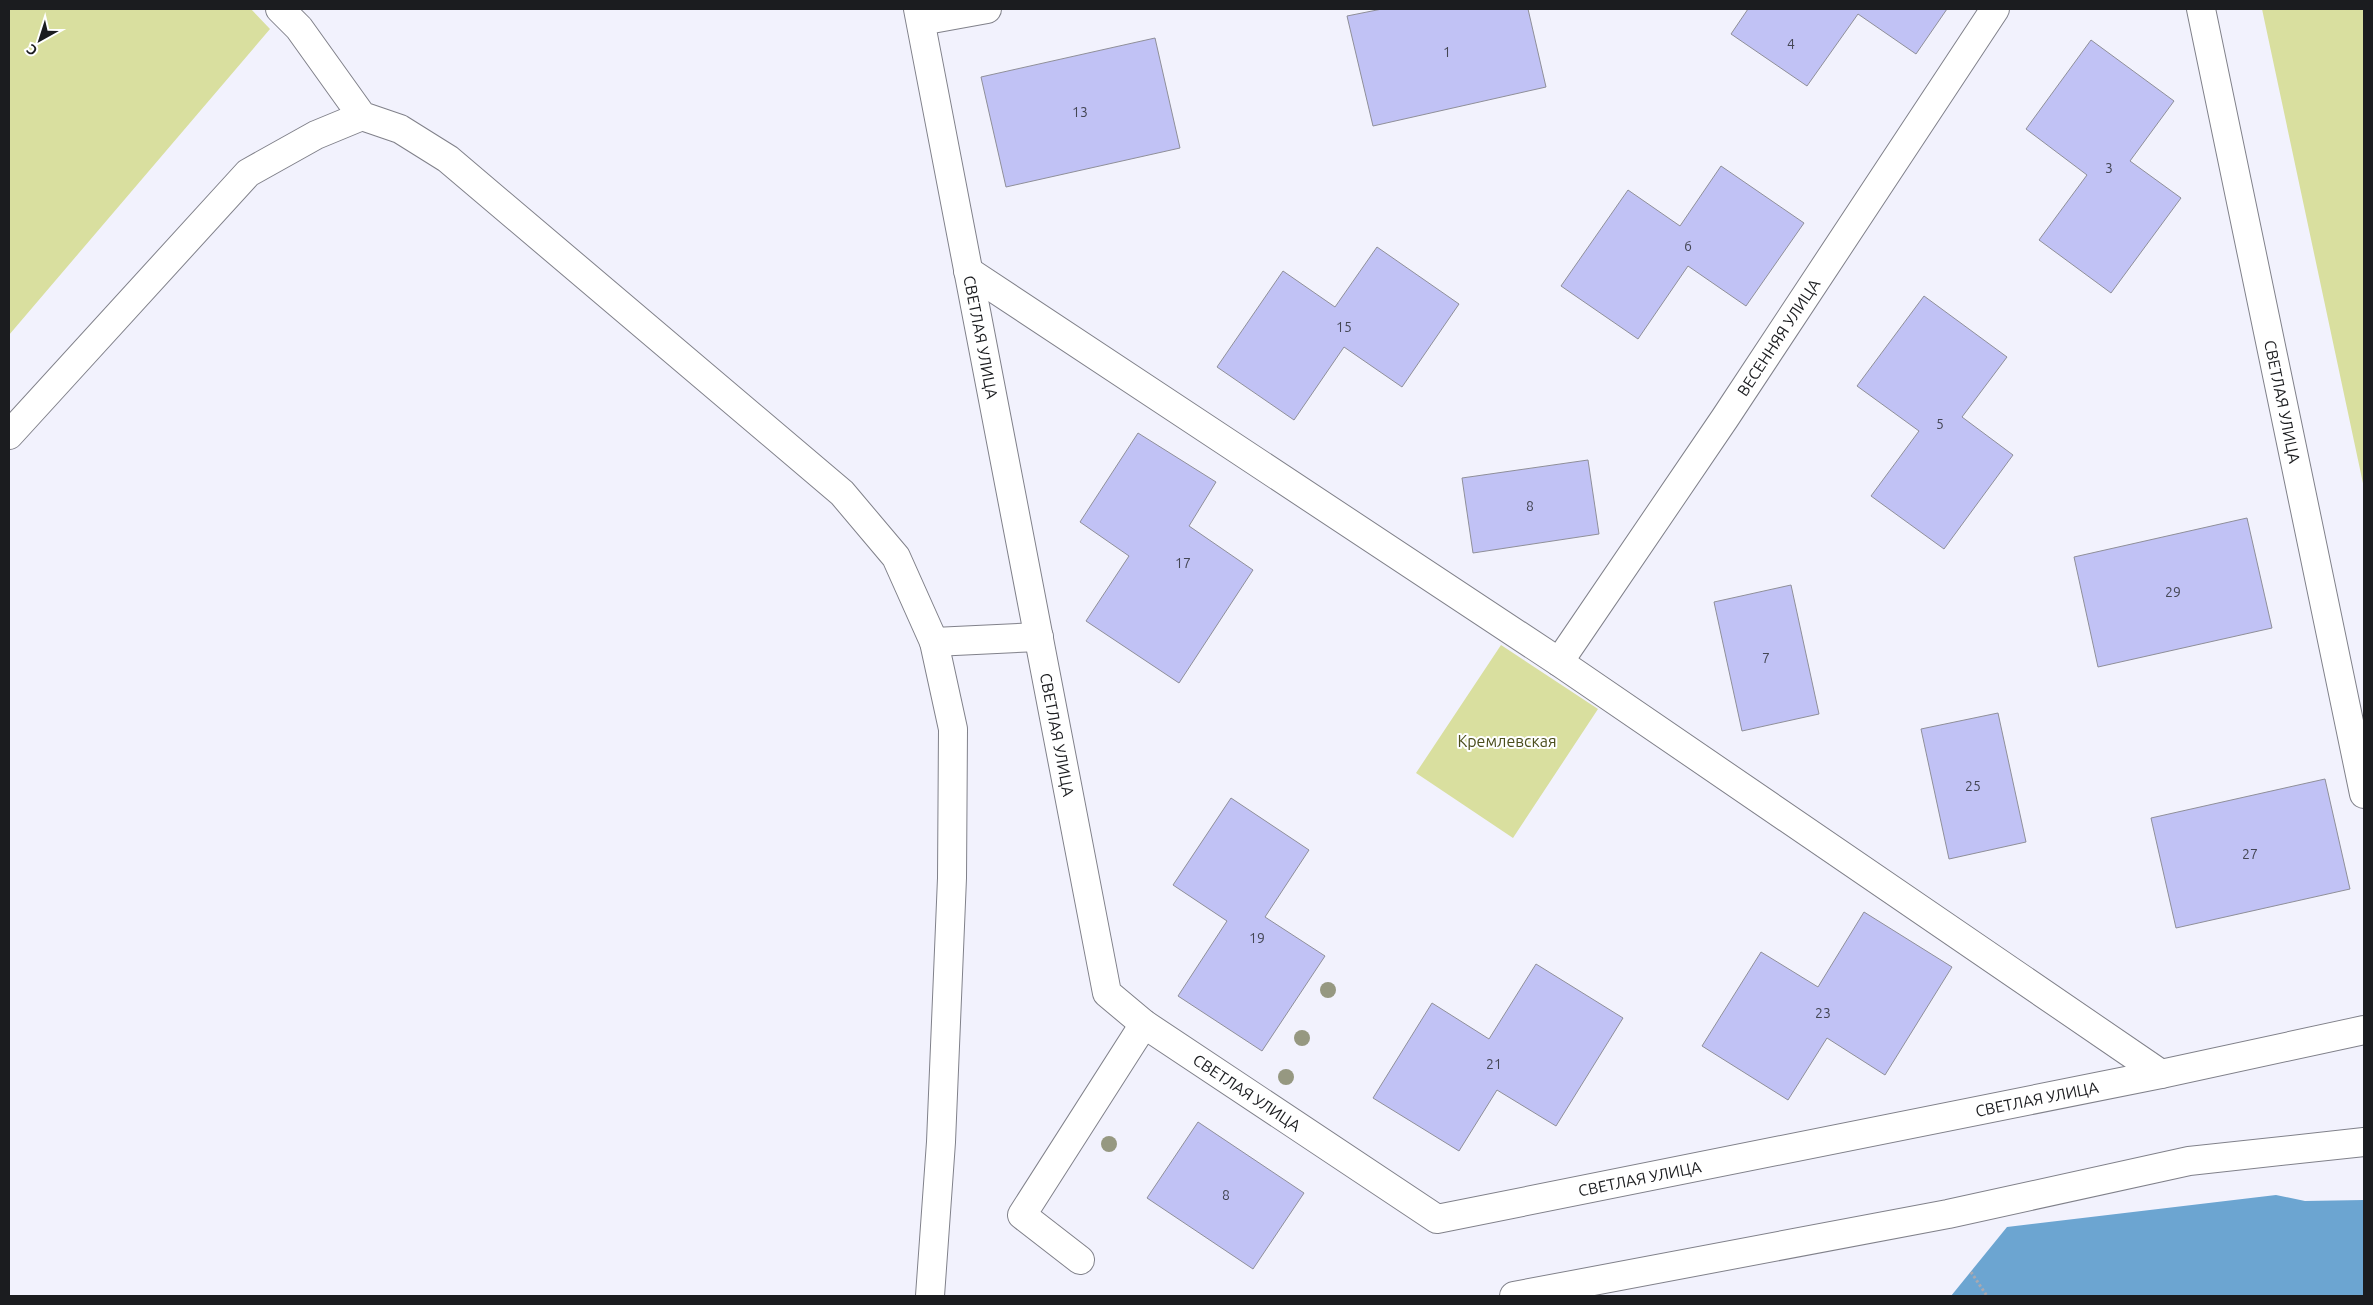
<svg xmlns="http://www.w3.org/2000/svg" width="2373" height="1305" viewBox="0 0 2373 1305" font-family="Ubuntu,sans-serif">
	<rect width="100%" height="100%" fill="#f2f2fd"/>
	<path fill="#d9df9f" d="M9,9H251L270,29L9,335Z
		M2262,9H2364V488Z
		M1501,645L1598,709L1513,838L1416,773Z"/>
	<path fill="#6ca5d1" d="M2276,1195L2305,1201L2364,1200V1296H1951L2007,1227Z"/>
	<path fill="#c1c2f5" stroke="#8f8f99" d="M1382,9H1528L1546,87L1373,126L1347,16Z
		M1748,9H1947L1916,54L1858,14L1807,86L1731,34Z
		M1155,38L1180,148L1006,187L981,77Z
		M2091,40L2174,101L2130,161L2181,198L2111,293L2039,240L2087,175L2026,129Z
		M1721,166L1804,223L1746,306L1688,266L1638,339L1561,286L1628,190L1680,226Z
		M1377,247L1459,304L1402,387L1344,347L1294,420L1217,367L1283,271L1335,307Z
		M1924,296L2007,357L1962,417L2013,455L1944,549L1871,496L1919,431L1857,386Z
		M1138,433L1216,482L1189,526L1253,570L1179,683L1086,621L1129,556L1080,522Z
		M1588,460L1599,534L1473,553L1462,478Z
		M2247,518L2272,628L2098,667L2074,557Z
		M1791,585L1819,714L1742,731L1714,602Z
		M1998,713L2026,842L1949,859L1921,729Z
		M2325,779L2350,889L2176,928L2151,818Z
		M1231,798L1309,850L1265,917L1325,956L1262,1051L1178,996L1227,921L1173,885Z
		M1864,912L1952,967L1885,1075L1827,1038L1788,1100L1702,1046L1761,952L1818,987Z
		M1536,964L1623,1018L1556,1126L1497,1090L1459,1151L1373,1098L1432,1003L1489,1039Z
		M1198,1122L1304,1193L1253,1269L1147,1198Z"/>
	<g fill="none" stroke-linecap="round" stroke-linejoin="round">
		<g stroke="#80818a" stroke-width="30">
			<g id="minor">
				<path d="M280,9L299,28L362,116L400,129L448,159L842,493L896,557L934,642L953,729L952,878L941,1142L930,1296"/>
				<path id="s1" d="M918,9L1107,993L1144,1024L1437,1219L2161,1074L2364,1030"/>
				<path id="s2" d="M2201,9L2364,794"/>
				<path d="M921,21L987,9"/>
				<path d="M968,271L1559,662L2161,1074"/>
				<path d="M9,435L248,173L316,135L362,116"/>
				<path d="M934,642L1039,637"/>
				<path id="s3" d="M1559,662L1725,418L1995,9"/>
				<path d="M1080,1260L1022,1215L1144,1024"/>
				<path d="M1514,1296L1948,1214L2189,1161L2364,1142"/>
			</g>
		</g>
		<path stroke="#a9a9b1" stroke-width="3" stroke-dasharray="2.5 2.5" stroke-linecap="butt" d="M1971,1272L1987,1296"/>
		<use href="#minor" stroke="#fff" stroke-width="28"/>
	</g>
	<g fill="#969881">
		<circle cx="1328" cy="990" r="8"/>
		<circle cx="1302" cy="1038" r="8"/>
		<circle cx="1286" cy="1077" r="8"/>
		<circle cx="1109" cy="1144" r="8"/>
	</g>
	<g text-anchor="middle" stroke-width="4" stroke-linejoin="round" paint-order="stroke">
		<g font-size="14" fill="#444654">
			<text x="1791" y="49">4</text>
			<text x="1447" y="57">1</text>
			<text x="1080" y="117">13</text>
			<text x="2109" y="173">3</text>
			<text x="1688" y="251">6</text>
			<text x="1344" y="332">15</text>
			<text x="1940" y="429">5</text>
			<text x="1530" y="511">8</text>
			<text x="1183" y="568">17</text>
			<text x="2173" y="597">29</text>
			<text x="1766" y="663">7</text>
			<text x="1973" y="791">25</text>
			<text x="2250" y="859">27</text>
			<text x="1257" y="943">19</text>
			<text x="1823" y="1018">23</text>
			<text x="1494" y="1069">21</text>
			<text x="1226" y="1200">8</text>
		</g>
		<g font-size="16" fill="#1b1c1f" stroke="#fff">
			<text dy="6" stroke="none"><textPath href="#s3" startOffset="392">ВЕСЕННЯЯ УЛИЦА</textPath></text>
			<text dy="6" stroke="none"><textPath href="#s1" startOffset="334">СВЕТЛАЯ УЛИЦА</textPath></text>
			<text dy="6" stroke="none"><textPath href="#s2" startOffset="401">СВЕТЛАЯ УЛИЦА</textPath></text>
			<text dy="6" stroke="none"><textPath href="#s1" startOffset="739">СВЕТЛАЯ УЛИЦА</textPath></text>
			<text dy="6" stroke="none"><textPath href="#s1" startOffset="1174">СВЕТЛАЯ УЛИЦА</textPath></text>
			<text dy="6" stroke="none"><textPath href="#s1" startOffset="2014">СВЕТЛАЯ УЛИЦА</textPath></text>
			<text dy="6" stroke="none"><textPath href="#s1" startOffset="1609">СВЕТЛАЯ УЛИЦА</textPath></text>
		</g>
		<g font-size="16" fill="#4b4e1c" stroke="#fff">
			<text x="1507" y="747">Кремлевская</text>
		</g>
	</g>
	<rect width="2373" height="1305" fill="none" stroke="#1b1c1f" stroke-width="20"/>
	<g transform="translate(40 40) rotate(219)" stroke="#ffffff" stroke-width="4" paint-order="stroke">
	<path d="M0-4L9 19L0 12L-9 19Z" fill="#1b1c1f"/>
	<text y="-8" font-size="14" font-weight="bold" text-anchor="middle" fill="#1b1c1f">С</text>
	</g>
</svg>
